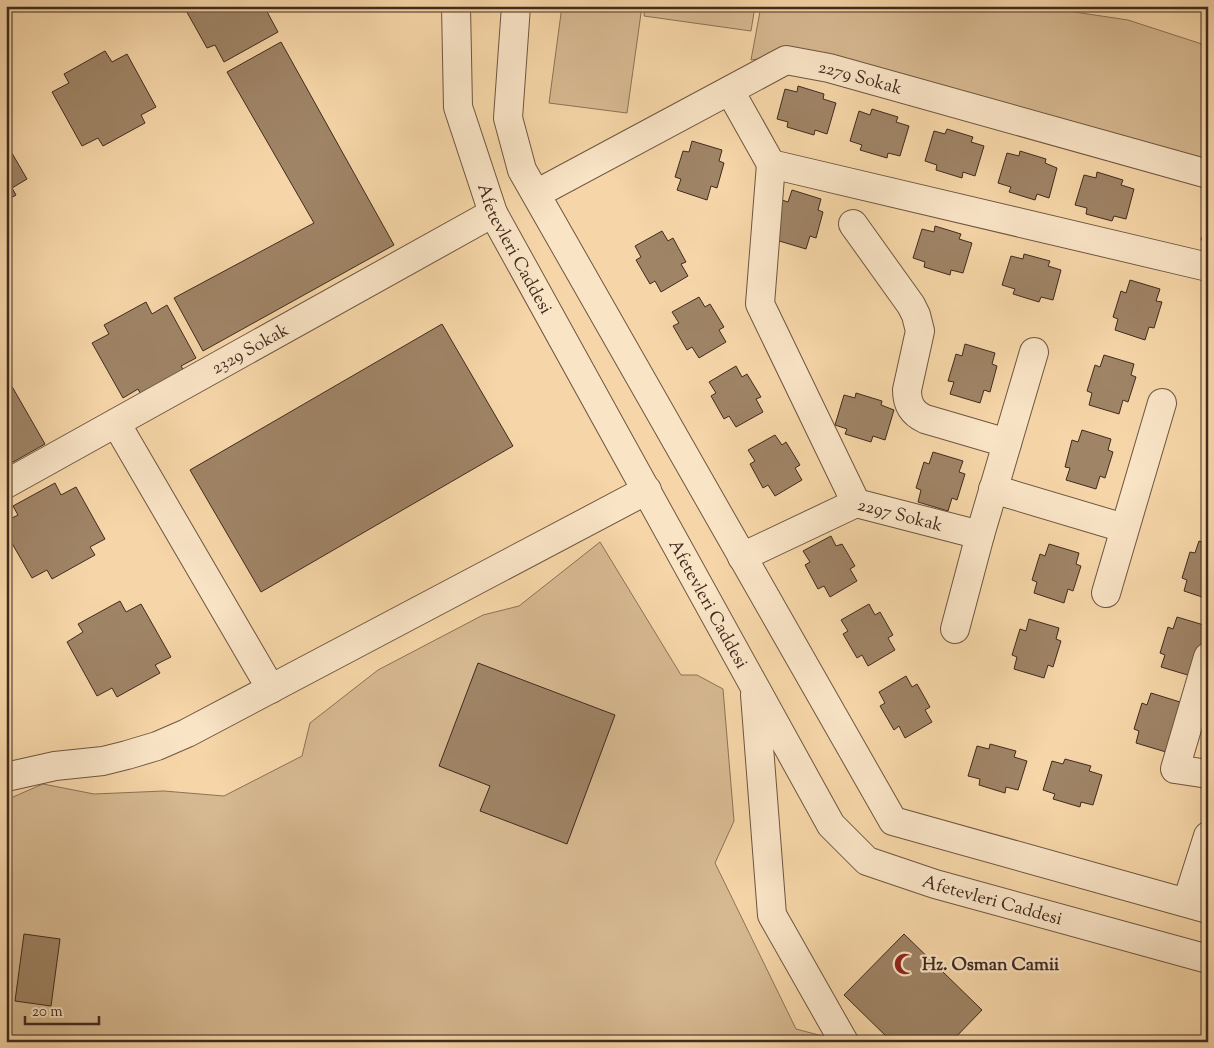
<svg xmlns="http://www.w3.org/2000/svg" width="1214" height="1048" viewBox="0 0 1214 1048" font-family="'Sorts Mill Goudy',serif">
	<rect width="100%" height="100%" fill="#f6d6a8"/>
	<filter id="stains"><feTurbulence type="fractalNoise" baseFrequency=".004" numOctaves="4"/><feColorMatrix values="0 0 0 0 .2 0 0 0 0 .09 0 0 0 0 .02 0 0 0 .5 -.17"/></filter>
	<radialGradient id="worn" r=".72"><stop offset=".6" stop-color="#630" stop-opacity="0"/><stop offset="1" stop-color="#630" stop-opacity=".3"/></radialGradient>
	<path fill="#d7b991" stroke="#8c7258" d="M562,6H642L627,113L549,103Z
		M645,6H755L751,31L644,16Z
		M761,6H1034L1128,20L1208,46V165L797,53L751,60Z
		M600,542L681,675H697L723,689L734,821L715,863L796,1029L830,1038L832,1042H6V800L43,784L94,794L164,791L224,796L302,756L310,723L378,670L483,615L519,606Z"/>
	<path fill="#9f8466" stroke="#402b1e" d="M269,6L265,8L278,32L224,62L215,45L207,48L184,7Z
		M281,42L394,245L203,351L174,298L314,223L227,72Z
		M105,51L112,62L127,54L156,107L141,115L145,123L103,146L98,138L82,146L52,92L69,83L64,74Z
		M798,86L824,94L823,99L836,103L827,134L815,130L814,135L787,127L788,122L777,119L785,89L797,92Z
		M872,109L898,117L896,122L909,126L900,156L888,153L887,158L860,150L862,145L850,141L859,111L870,115Z
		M947,129L973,137L971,142L984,146L975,176L963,172L962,178L936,170L937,165L925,161L934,131L945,134Z
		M692,141L722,150L719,161L724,163L717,188L711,186L707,200L677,190L681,179L675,177L683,151L689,152Z
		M6,143L27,179L12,188L16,195L6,201Z
		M1020,151L1046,159L1045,163L1057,168L1049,198L1037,194L1035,200L1009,192L1011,187L998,183L1007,153L1019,156Z
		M1097,172L1123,180L1121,185L1134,189L1126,219L1114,216L1112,221L1086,214L1087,208L1075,205L1084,175L1096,178Z
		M792,190L821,199L818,210L823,212L816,238L810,236L806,249L776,240L774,227L782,200L788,202Z
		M1208,219V242L1201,240Z
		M935,226L961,234L959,239L972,243L963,273L951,270L950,275L924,267L925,262L913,258L922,229L934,232Z
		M662,231L668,241L673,238L686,262L681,264L688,276L661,292L655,281L650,284L636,260L641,257L635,246Z
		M1024,254L1050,261L1048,266L1061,270L1053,300L1041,297L1039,302L1013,294L1015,289L1002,285L1011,256L1023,259Z
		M1130,280L1160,289L1156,301L1162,302L1154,328L1149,327L1145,340L1115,330L1118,319L1113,317L1121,291L1126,293Z
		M699,297L705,307L710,304L724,327L719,330L726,342L699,358L692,347L687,350L673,326L679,323L672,312Z
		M146,302L152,314L167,305L196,358L181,366L186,374L143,398L138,389L123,398L92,343L109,334L104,325Z
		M442,324L513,446L261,592L190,470Z
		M965,344L995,353L992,364L997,366L990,392L984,390L980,403L950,394L954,382L948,381L956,354L962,356Z
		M1104,355L1134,364L1131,375L1136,377L1128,402L1123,400L1119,414L1089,405L1092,393L1087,391L1095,365L1100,367Z
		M736,366L742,377L747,374L761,397L756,399L763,412L736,427L729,416L724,419L711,396L716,393L709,382Z
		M6,376L45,444L6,466Z
		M856,393L882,401L881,405L894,410L885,440L873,436L871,442L845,434L847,429L835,425L844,395L855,398Z
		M1082,430L1111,439L1108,450L1113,452L1105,478L1100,476L1096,489L1066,480L1070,468L1065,467L1072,440L1078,442Z
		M775,435L782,445L786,442L800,465L795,468L802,480L775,496L768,485L763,488L750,464L755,461L748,450Z
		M933,452L963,461L959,472L965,474L957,500L952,498L948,511L918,502L921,490L916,488L924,462L929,464Z
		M55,483L61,495L76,487L105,539L90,547L95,555L52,579L47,570L32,578L6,533V521L18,515L13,506Z
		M831,536L836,546L842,544L855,566L850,569L857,581L830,597L824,586L818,589L805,565L810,562L803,551Z
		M1199,541L1208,544V599L1184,591L1187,580L1182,578L1190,552L1195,553Z
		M1049,544L1079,553L1076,564L1081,566L1073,591L1068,589L1064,603L1034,593L1037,582L1032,580L1040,554L1045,556Z
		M120,601L126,612L141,604L171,657L155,665L160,673L117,697L112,688L97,696L67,642L83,632L78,624Z
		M869,604L875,615L880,612L893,635L888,638L895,650L868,666L862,655L857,658L843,634L848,631L841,620Z
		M1177,617L1207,626L1203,637L1208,639V642L1201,665L1191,676L1161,667L1165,655L1160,653L1168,627L1173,629Z
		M1029,619L1059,628L1056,639L1061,641L1053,667L1048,665L1044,678L1014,669L1017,657L1012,655L1020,629L1026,631Z
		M478,663L615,715L567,844L480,811L490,786L439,766Z
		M906,676L912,687L917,684L930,707L925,710L932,722L905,738L899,726L894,730L880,706L885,703L879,692Z
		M1151,693L1180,702L1177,713L1182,714L1175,740L1169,738L1166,752L1136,743L1139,731L1134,729L1142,703L1147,705Z
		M990,744L1016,751L1014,757L1027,761L1018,790L1006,787L1005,793L979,785L980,779L968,776L977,746L989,749Z
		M1065,759L1091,766L1089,771L1102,775L1093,805L1081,802L1080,807L1053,799L1055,794L1043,790L1052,761L1063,764Z
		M24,934L60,939L51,1006L15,1001Z
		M904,934L982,1010L951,1042H892L844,995Z"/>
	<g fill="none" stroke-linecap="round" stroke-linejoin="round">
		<g stroke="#6e5640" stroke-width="30">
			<g id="minor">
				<path id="s1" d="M456,6L458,107L493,213L831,825L867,861L935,884L1208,959"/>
				<path d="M516,6L508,118L522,170L893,821L1208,909"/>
				<path d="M730,91L771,164L1208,267"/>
				<path d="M771,164L760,304L856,503"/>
				<path id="s2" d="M536,194L786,60L829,68L1208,174"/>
				<path d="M853,224L911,305L916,315L920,331L907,390C907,404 912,413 925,419L1007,443"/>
				<path d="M116,423L271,689"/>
				<path id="s3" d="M6,484L493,213"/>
				<path d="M993,489L1124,528"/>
				<path id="s4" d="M742,557L856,503L980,535"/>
				<path d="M1106,593L1162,403"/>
				<path d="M955,629L980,535L1034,352"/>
				<path d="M1208,657L1175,769L1208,774"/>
				<path d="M755,695L772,915L844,1042"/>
				<path d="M6,777L55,766L103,761L127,755L157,746L187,733L647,490"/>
				<path d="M1187,902L1208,836"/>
			</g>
		</g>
		<use href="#minor" stroke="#f9e4c6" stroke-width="28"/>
	</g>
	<defs>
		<g id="mosque-bare" transform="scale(1.725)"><path d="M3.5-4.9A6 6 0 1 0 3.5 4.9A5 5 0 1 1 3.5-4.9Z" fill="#8f2418" stroke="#f9e4c6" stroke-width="2.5" paint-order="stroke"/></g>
	</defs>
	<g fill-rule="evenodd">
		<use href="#mosque-bare" x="905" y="964"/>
	</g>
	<g text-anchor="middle" stroke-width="4.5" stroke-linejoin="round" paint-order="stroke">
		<g font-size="18" fill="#402b1e" stroke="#f9e4c6">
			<text dy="6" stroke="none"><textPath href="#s2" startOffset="360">2279 Sokak</textPath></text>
			<text dy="6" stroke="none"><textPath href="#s1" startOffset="254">Afetevleri Caddesi</textPath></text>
			<text dy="6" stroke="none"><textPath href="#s3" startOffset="279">2329 Sokak</textPath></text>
			<text dy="6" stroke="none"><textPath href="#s4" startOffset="172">2297 Sokak</textPath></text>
			<text dy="6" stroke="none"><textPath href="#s1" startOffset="659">Afetevleri Caddesi</textPath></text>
			<text dy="6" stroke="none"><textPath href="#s1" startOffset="1094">Afetevleri Caddesi</textPath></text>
		</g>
		<g font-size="18" font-weight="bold" fill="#402b1e" stroke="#f9e4c6" text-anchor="start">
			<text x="922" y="970">Hz. Osman Camii</text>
		</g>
	</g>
	<rect width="1214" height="1048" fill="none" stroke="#f6d6a8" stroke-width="25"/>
	<rect x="8" y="8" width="1199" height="1033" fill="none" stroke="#402b1e" stroke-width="2.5"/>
	<rect x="12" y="12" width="1189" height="1023" fill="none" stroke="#402b1e"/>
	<path d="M25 1016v8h74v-8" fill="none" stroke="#402b1e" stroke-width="2.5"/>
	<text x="32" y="1016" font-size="15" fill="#402b1e" stroke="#f9e4c6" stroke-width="4" paint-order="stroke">20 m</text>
	<rect width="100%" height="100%" filter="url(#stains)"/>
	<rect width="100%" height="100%" fill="url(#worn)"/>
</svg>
